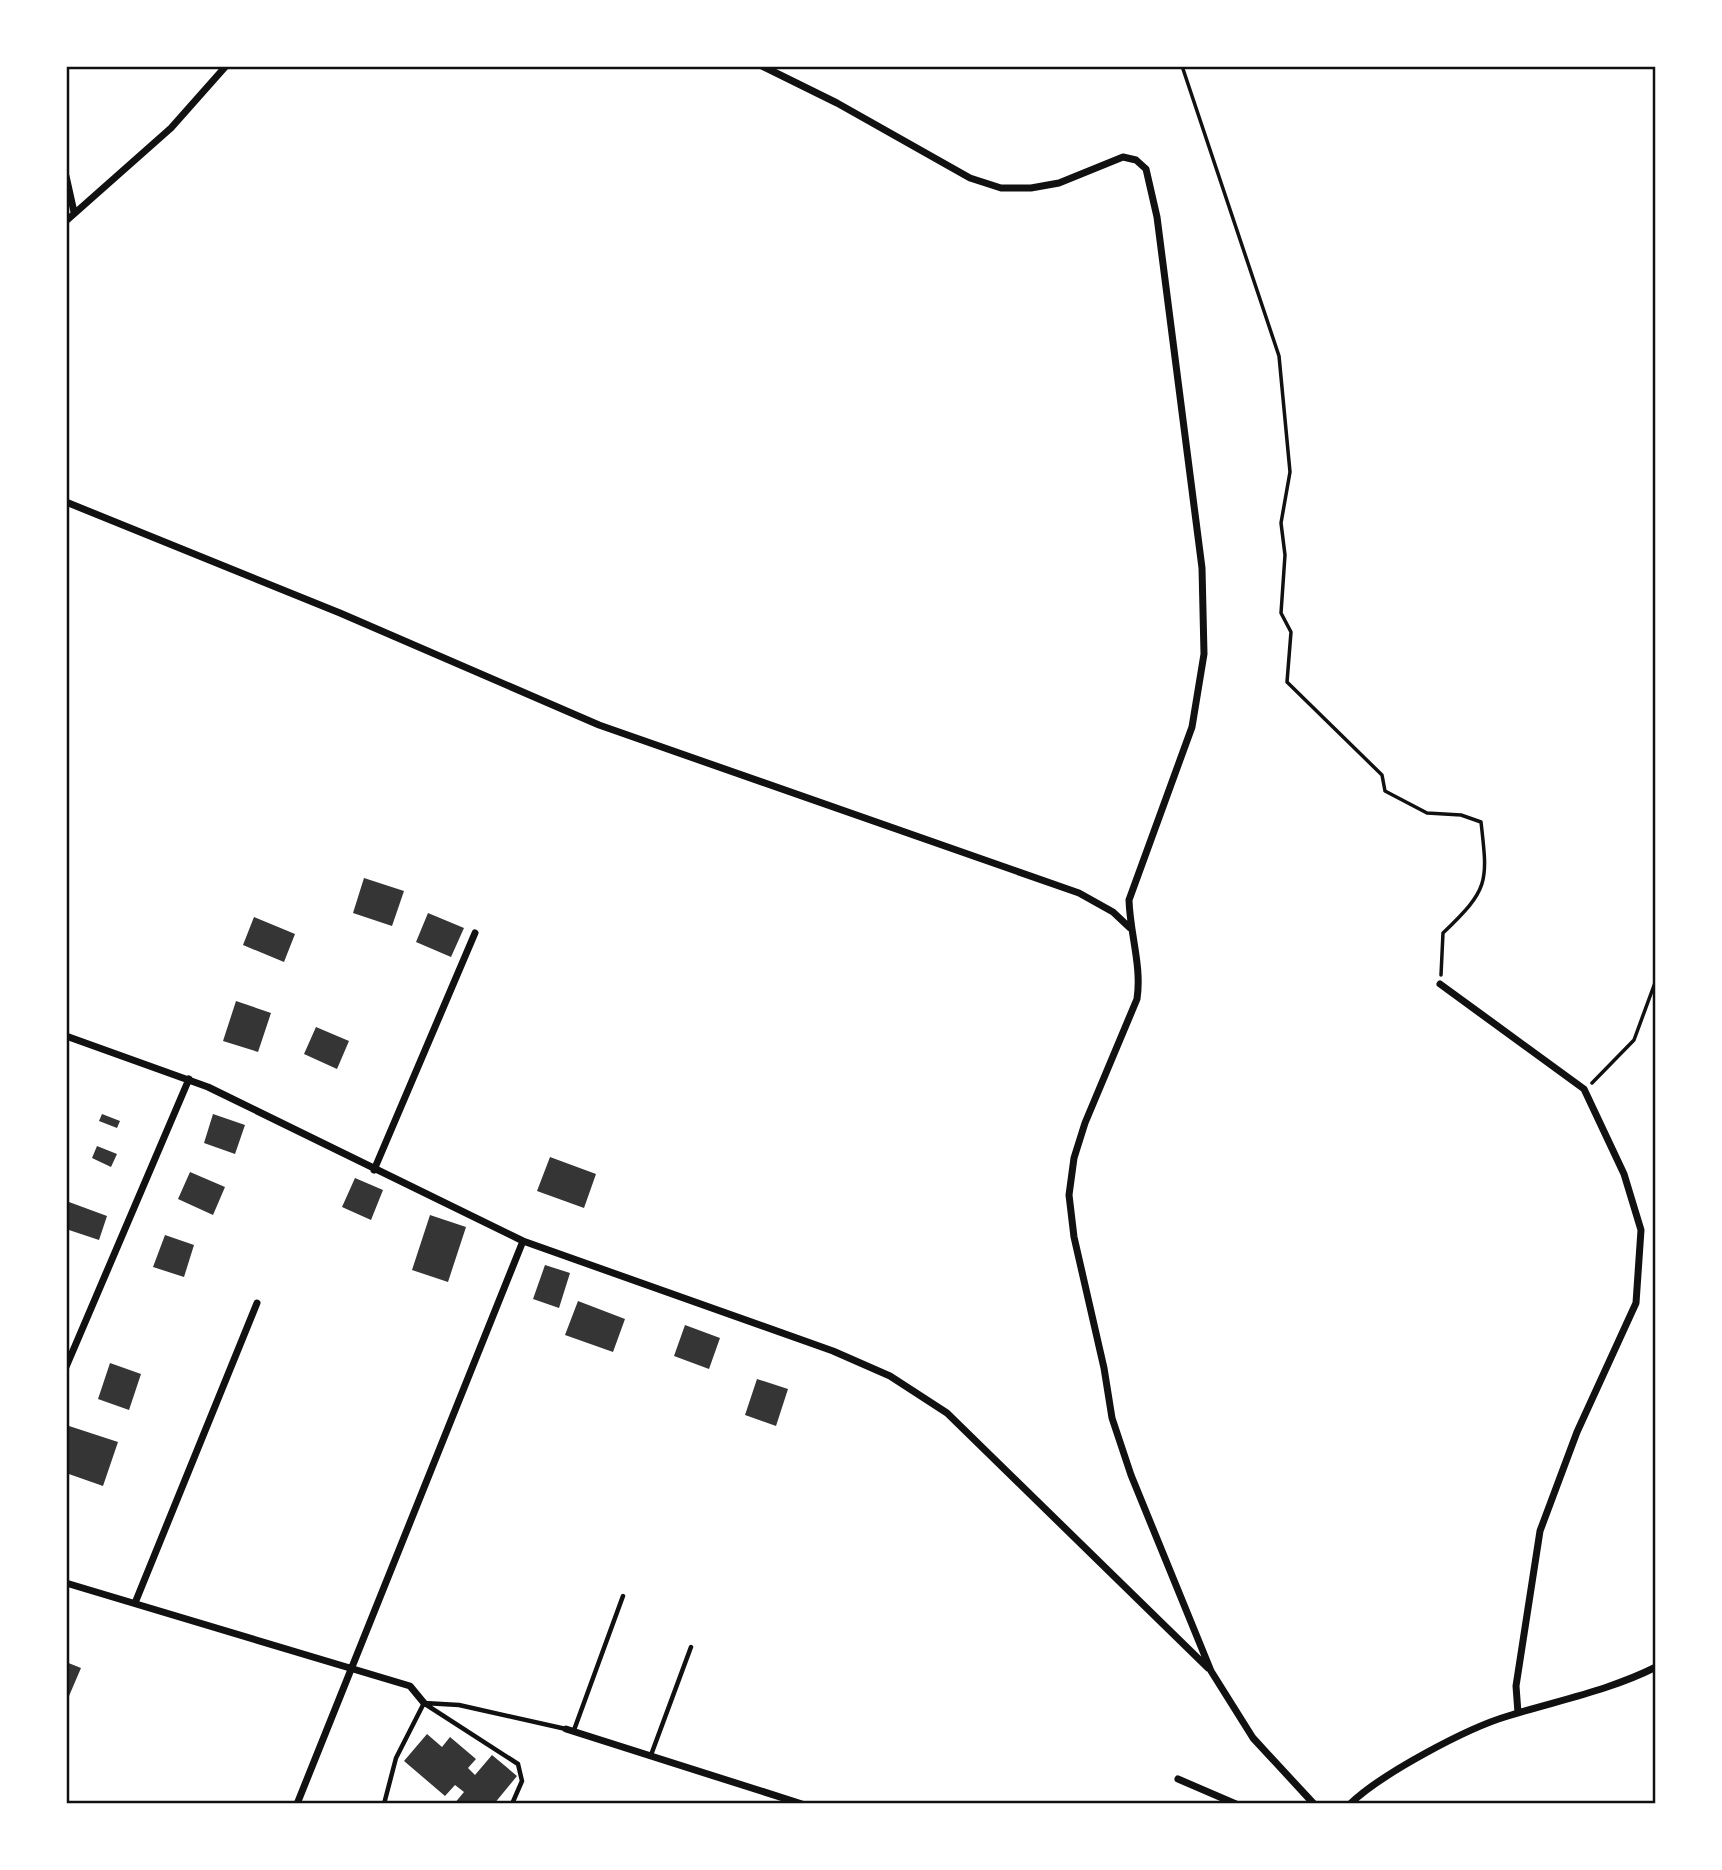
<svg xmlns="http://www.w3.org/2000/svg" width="1722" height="1870" viewBox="0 0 1722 1870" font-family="'Golos Text',sans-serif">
	<rect width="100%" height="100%" fill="#fff"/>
	<path fill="#353535" d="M364,878L404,891L392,926L353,913Z
		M428,913L464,928L451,957L416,942Z
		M254,917L295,934L284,962L243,945Z
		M236,1001L271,1013L258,1052L223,1041Z
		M316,1027L349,1041L337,1069L304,1054Z
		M102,1114L120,1121L117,1128L99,1121Z
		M213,1114L245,1125L235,1154L204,1143Z
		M97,1146L117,1154L111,1167L92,1158Z
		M550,1157L596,1174L584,1208L537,1191Z
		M190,1172L225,1187L213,1215L178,1199Z
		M355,1178L383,1190L371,1220L342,1207Z
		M69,1202L107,1216L99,1240L66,1229Z
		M430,1215L466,1227L448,1282L412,1270Z
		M165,1235L194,1245L184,1277L153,1267Z
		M545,1265L570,1273L559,1308L533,1299Z
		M578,1301L625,1319L613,1352L565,1335Z
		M685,1325L720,1338L709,1369L674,1356Z
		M110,1363L141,1374L129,1410L98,1399Z
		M757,1379L788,1389L776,1426L745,1415Z
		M66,1425L118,1442L103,1486L66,1473Z
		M66,1662L81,1668L66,1703Z
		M427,1734L442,1747L450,1737L476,1759L468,1768L475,1775L492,1755L517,1776L494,1804H454L464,1792L455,1785L445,1796L404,1761Z"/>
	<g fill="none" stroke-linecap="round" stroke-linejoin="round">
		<path stroke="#111" stroke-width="3.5" d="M1182,66L1279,356L1290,472L1281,523L1285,555L1281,613L1291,632L1287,682L1382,775L1385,791L1427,813L1461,815L1481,822C1488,883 1489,889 1443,933L1441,975
			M1592,1083L1634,1040L1656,980"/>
		<path stroke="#111" stroke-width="4.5" d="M425,1704L518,1764L522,1781L512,1804
			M574,1730L623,1596
			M651,1755L691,1647
			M384,1804L396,1758L424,1703L459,1705L566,1729"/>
		<path stroke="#111" stroke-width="7" d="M762,66L837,103L970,178L1001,188H1031L1059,183L1123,157L1136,160L1146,169L1157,217L1202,568L1204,654L1192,727L1129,900C1130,934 1142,966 1137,999L1085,1123L1074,1158L1069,1195L1074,1237L1104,1368L1112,1418L1131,1475L1211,1671L1253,1738L1314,1804
			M66,176L74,212
			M66,221L171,128L226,66
			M66,502L340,613L599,725L1079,893L1113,912L1130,928
			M1440,984L1584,1089L1624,1174L1641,1230L1636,1303L1577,1432L1540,1531L1516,1686L1518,1713
			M66,1036L208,1087L523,1241L833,1351L890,1376L947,1413L1208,1668
			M374,1170L475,933
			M66,1367L189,1079
			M66,1583L410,1686L424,1703
			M135,1603L257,1303
			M566,1729L802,1804
			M1178,1779L1236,1804
			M297,1804L523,1241
			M1350,1804C1381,1774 1467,1728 1508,1716C1559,1700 1608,1691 1656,1667"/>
	</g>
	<rect width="1722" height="1870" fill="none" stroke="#ffffff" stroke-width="136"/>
	<rect x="68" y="68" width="1586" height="1734" fill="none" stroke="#111" stroke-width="2.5"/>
</svg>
